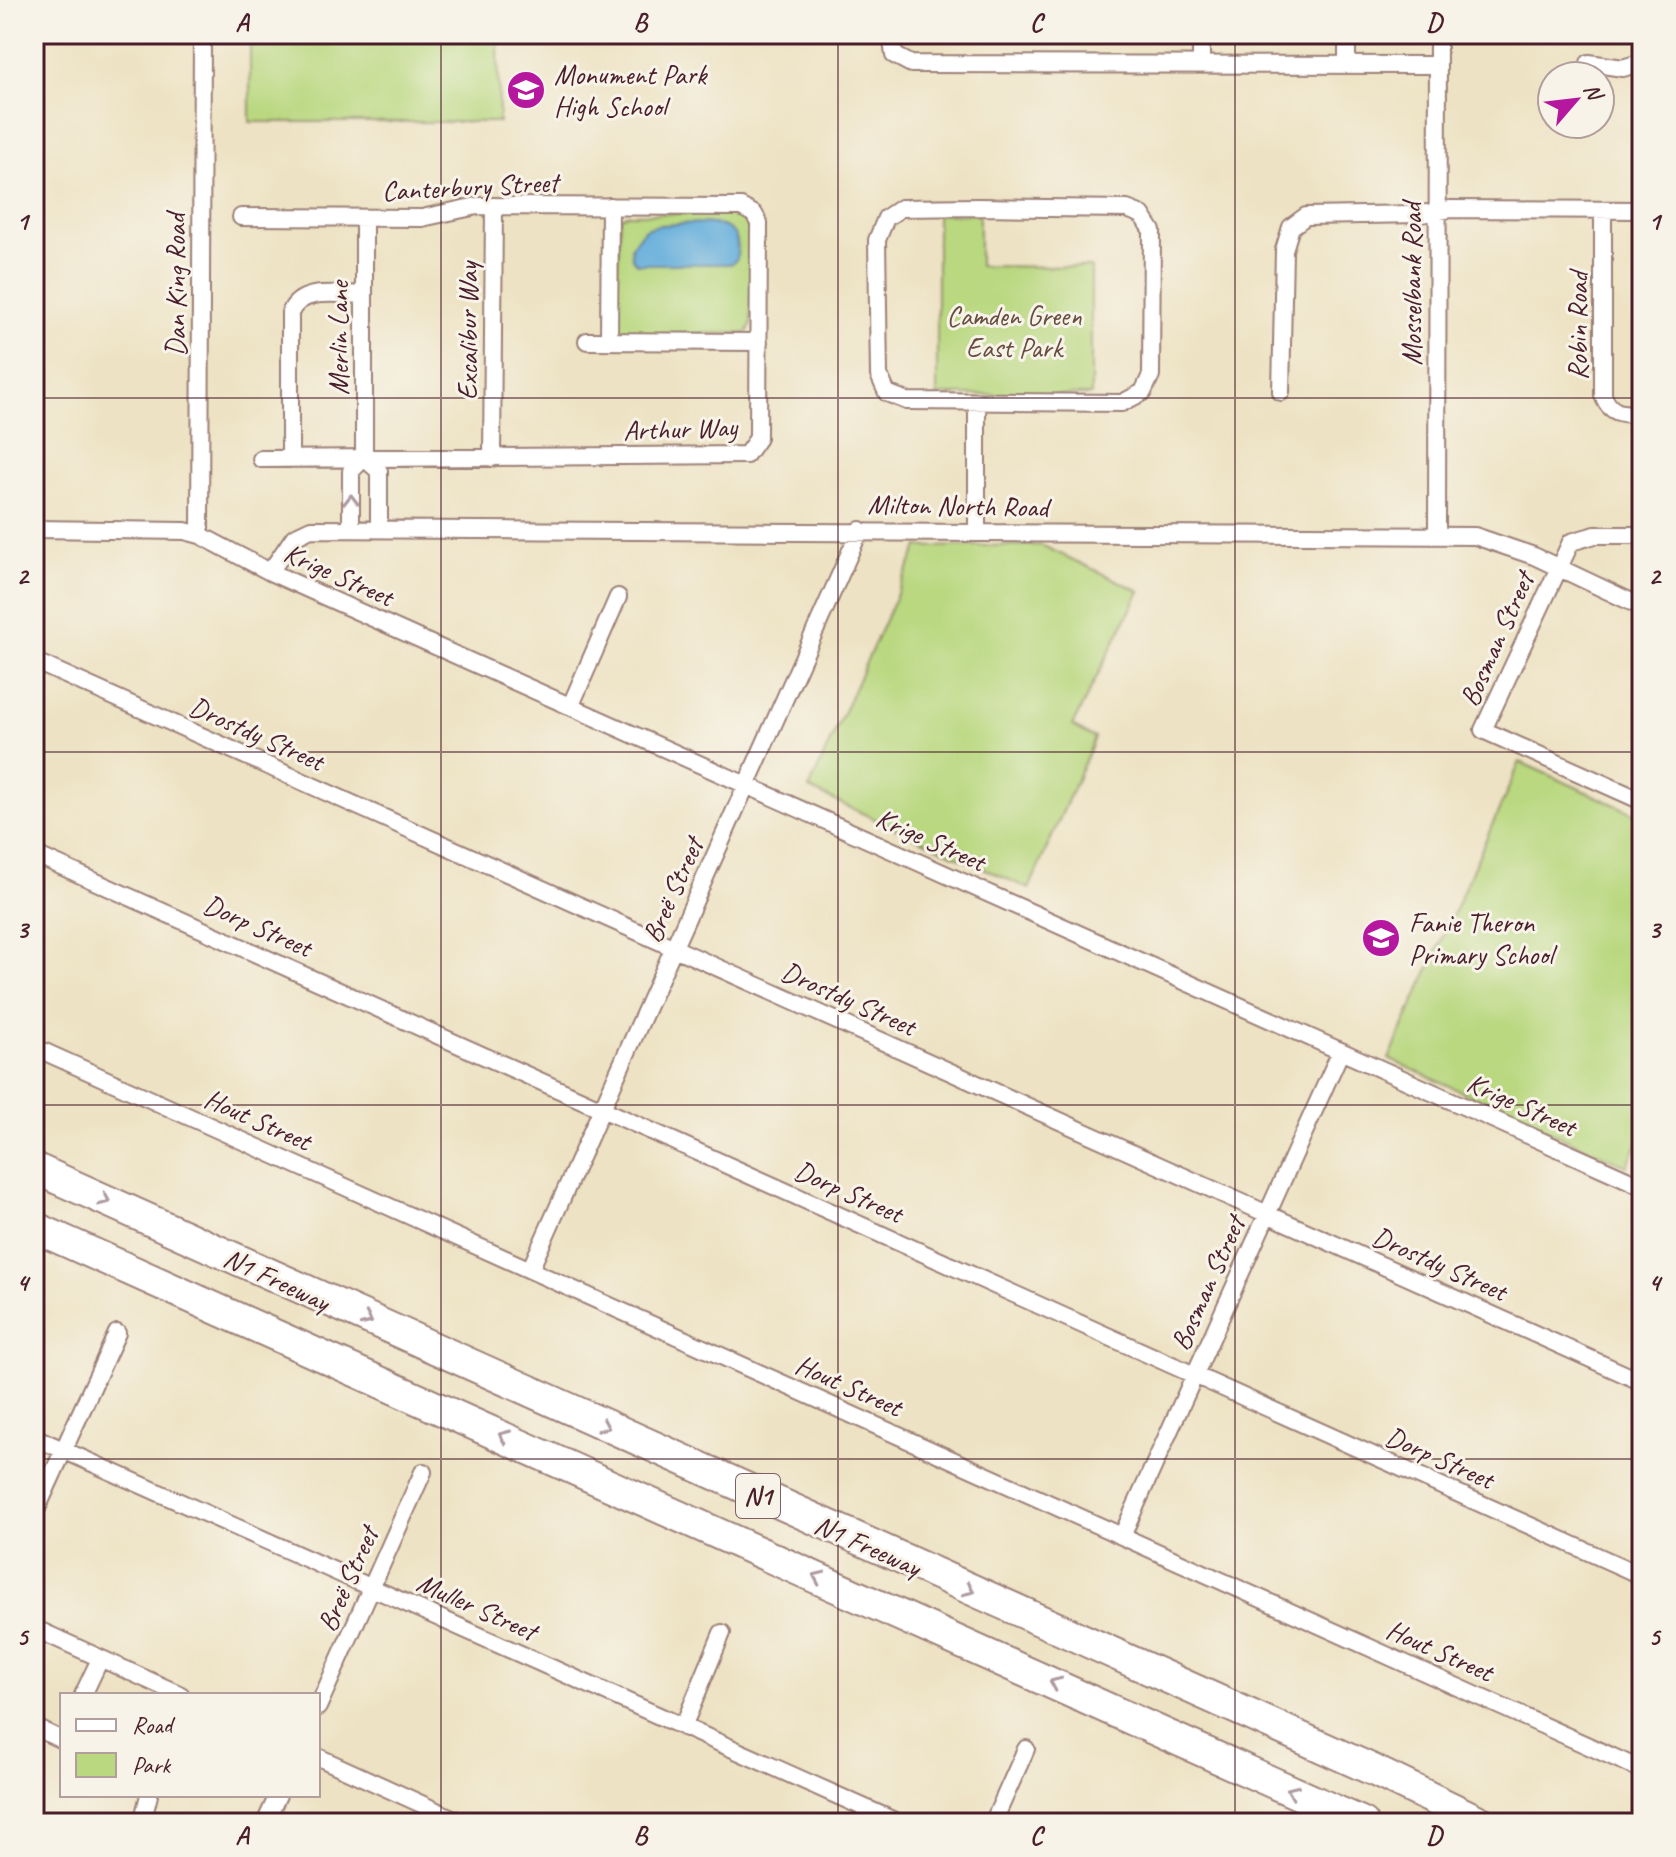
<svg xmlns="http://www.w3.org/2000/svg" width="1676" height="1857" viewBox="0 0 1676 1857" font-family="Caveat,sans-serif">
	<rect width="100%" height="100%" fill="#f7f3e8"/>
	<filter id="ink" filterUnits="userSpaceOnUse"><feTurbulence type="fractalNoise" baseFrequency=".0125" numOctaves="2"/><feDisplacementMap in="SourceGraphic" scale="16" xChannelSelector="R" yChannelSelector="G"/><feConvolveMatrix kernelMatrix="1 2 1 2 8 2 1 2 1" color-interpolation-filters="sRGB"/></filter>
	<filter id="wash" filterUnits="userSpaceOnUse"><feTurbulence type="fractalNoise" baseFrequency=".006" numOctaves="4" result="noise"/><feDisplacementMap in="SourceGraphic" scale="32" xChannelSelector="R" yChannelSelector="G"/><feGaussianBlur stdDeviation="1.8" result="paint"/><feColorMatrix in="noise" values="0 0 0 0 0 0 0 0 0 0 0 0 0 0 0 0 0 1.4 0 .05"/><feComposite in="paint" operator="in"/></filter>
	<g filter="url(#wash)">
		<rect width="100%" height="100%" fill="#ede2c3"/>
		<path fill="#b9d880" stroke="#827c56" stroke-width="2" d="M250,34H498L499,122H250Z
			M739,213L751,224V325L747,333L625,335L615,323L620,218L627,214Z
			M937,214H979V266L1091,267V395H937Z
			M1041,545L1140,591L1072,726L1095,738L1029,889L809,789L918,547Z
			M1520,762L1642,817V1133L1627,1166L1389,1059Z"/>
		<path fill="#63addb" stroke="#566683" stroke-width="2" d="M659,225C678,225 721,217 734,234C739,240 737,251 737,259L731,264H637L632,258L631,246L645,229Z"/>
	</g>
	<g filter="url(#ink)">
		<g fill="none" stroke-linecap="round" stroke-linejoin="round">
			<g stroke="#9c8077" stroke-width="20">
				<path id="street" d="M891,34L894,55L911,64L1438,65
					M1347,63V34
					M1589,63L1623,68L1642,62
					M1201,64V34
					M978,207L1127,209L1142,215L1152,231L1151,375L1143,392L1122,403L907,401L887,393L879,375L877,240L886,218L901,208Z
					M1603,210V395C1610,415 1624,414 1642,414
					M241,217L422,218L477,206L741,207L754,214L759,223L758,438L746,455L261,459
					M587,341L759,342
					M609,341L610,206
					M1281,392L1284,250L1291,227L1306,216L1421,214L1451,209L1642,210
					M364,458L379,471V529
					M492,458L494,206
					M290,459V313C301,286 340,295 364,295
					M34,529L185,531L200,535L270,572L1642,1186
					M351,529V471L364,458V218
					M977,532V402
					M200,535L202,34
					M1437,535L1438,34
					M1642,535H1595L1571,542L1483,730L1642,801
					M270,572L294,537L311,529L1475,536L1534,556L1642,607
					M34,661L1642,1382
					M571,705L618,597
					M34,854L1642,1576
					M34,1047L1642,1770
					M530,1270L860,530
					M34,1437L899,1823
					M34,1515L117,1333
					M1122,1536L1340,1053
					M34,1628L181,1695
					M83,1695L100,1659
					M318,1707L423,1472
					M34,1727L62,1740
					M683,1727L722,1633
					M318,1757L463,1823
					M142,1823L149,1795
					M265,1823L278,1795
					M993,1823L1026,1749"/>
			</g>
			<g stroke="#9c8077" stroke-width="34">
				<path id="highway" d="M34,1168L1373,1770L1483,1823
					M34,1227L1363,1823"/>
			</g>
			<use href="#street" stroke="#fff" stroke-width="16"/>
			<use href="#highway" stroke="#fff" stroke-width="30"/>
		</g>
		<defs><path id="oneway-chevron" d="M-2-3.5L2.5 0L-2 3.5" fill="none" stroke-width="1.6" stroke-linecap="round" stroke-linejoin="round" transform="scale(2)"/></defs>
		<g stroke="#ae9aa0">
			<use href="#oneway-chevron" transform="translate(351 500) rotate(-90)"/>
			<use href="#oneway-chevron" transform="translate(105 1200) rotate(24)"/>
			<use href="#oneway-chevron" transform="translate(367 1320) rotate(25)"/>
			<use href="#oneway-chevron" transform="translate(604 1426) rotate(24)"/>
			<use href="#oneway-chevron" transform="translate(504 1436) rotate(-157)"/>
			<use href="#oneway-chevron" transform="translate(818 1577) rotate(-156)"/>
			<use href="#oneway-chevron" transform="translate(969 1590) rotate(24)"/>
			<use href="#oneway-chevron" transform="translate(1055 1683) rotate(-156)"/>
			<use href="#oneway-chevron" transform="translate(1292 1791) rotate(-156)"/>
		</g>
	</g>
	<path fill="none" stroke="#4a1f2b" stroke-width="2" stroke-opacity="0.55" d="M441,34V1823M838,34V1823M1235,34V1823M34,398H1642M34,752H1642M34,1105H1642M34,1459H1642"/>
	<defs>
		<g id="school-disc" transform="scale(2)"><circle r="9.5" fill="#b5179e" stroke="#f7f3e8"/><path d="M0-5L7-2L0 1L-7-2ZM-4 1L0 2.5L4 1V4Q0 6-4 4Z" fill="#fff"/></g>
	</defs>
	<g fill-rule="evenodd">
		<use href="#school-disc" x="526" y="90"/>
		<use href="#school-disc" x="1381" y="938"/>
	</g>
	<g text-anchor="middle" stroke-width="6" stroke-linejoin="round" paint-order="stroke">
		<rect fill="#f7f3e8" stroke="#7e5f64" stroke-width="2" x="736" y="1474" width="44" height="44" rx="6"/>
		<g font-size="26" font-weight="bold" fill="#4a1f2b">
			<text x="758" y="1505">N1</text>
		</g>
		<g font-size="28" fill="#4a1f2b" stroke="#f7f3e8" text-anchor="start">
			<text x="554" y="84">Monument Park<tspan x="554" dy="32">High School</tspan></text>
			<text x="1409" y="932">Fanie Theron<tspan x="1409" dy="32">Primary School</tspan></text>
		</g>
		<g font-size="28" fill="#4a1f2b" stroke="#f7f3e8">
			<text transform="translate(470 186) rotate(-3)" y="10">Canterbury Street</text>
			<text transform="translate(1411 284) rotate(-90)" y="10">Mosselbank Road</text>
			<text transform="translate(175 285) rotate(-90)" y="10">Dan King Road</text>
			<text transform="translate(1577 326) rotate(-90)" y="10">Robin Road</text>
			<text transform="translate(467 331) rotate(-90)" y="10">Excalibur Way</text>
			<text transform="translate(338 338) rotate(-90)" y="10">Merlin Lane</text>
			<text transform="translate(680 428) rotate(-2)" y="10">Arthur Way</text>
			<text transform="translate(958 505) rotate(1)" y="10">Milton North Road</text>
			<text transform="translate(339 574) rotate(24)" y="10">Krige Street</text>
			<text transform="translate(1496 639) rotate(-66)" y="10">Bosman Street</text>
			<text transform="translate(257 733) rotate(24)" y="10">Drostdy Street</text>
			<text transform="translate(931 839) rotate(24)" y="10">Krige Street</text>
			<text transform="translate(672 890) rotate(-66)" y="10">Breë Street</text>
			<text transform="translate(258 925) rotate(24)" y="10">Dorp Street</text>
			<text transform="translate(849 998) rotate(24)" y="10">Drostdy Street</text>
			<text transform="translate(1522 1104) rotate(24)" y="10">Krige Street</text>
			<text transform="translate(258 1119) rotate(24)" y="10">Hout Street</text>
			<text transform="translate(849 1191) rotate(24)" y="10">Dorp Street</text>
			<text transform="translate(1440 1263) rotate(24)" y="10">Drostdy Street</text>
			<text transform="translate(277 1279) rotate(25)" y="10">N1 Freeway</text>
			<text transform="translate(1207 1283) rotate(-66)" y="10">Bosman Street</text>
			<text transform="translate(849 1385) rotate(24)" y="10">Hout Street</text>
			<text transform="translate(1440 1457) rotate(24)" y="10">Dorp Street</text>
			<text transform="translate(868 1545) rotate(24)" y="10">N1 Freeway</text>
			<text transform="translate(347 1579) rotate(-66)" y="10">Breë Street</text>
			<text transform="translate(477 1606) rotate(24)" y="10">Muller Street</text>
			<text transform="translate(1440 1650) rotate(24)" y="10">Hout Street</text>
		</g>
		<g font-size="28" fill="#664d40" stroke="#f7f3e8">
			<text x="1014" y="325">Camden Green<tspan x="1014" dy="32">East Park</tspan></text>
		</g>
	</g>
	<rect width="1676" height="1857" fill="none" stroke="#f7f3e8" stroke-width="88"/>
	<rect x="60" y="1693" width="260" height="104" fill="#f7f3e8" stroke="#b29e9c" stroke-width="2"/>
	<rect x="76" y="1719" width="40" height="12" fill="#ffffff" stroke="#b29e9c" stroke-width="2"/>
	<text x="132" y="1733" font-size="24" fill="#4a1f2b">Road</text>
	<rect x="76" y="1753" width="40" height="24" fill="#b9d880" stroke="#b29e9c" stroke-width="2"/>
	<text x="132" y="1773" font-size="24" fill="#4a1f2b">Park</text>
	<g transform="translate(1576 100) rotate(62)"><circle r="38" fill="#f7f3e8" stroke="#b29e9c" stroke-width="2"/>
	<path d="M0-6L14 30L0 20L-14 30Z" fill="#b5179e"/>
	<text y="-12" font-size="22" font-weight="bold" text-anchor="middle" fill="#4a1f2b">N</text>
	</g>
	<rect x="44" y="44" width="1588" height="1769" fill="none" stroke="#4a1f2b" stroke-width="3"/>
	<g font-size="26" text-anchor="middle" font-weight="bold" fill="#4a1f2b">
		<text x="242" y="31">A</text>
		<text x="640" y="31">B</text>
		<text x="1036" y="31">C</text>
		<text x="1434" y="31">D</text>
		<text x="22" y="230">1</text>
		<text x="1654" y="230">1</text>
		<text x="22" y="584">2</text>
		<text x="1654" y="584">2</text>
		<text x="22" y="938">3</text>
		<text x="1654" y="938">3</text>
		<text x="22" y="1291">4</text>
		<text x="1654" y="1291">4</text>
		<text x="22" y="1645">5</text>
		<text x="1654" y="1645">5</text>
		<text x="242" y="1844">A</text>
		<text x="640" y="1844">B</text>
		<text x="1036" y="1844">C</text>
		<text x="1434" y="1844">D</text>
	</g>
</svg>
